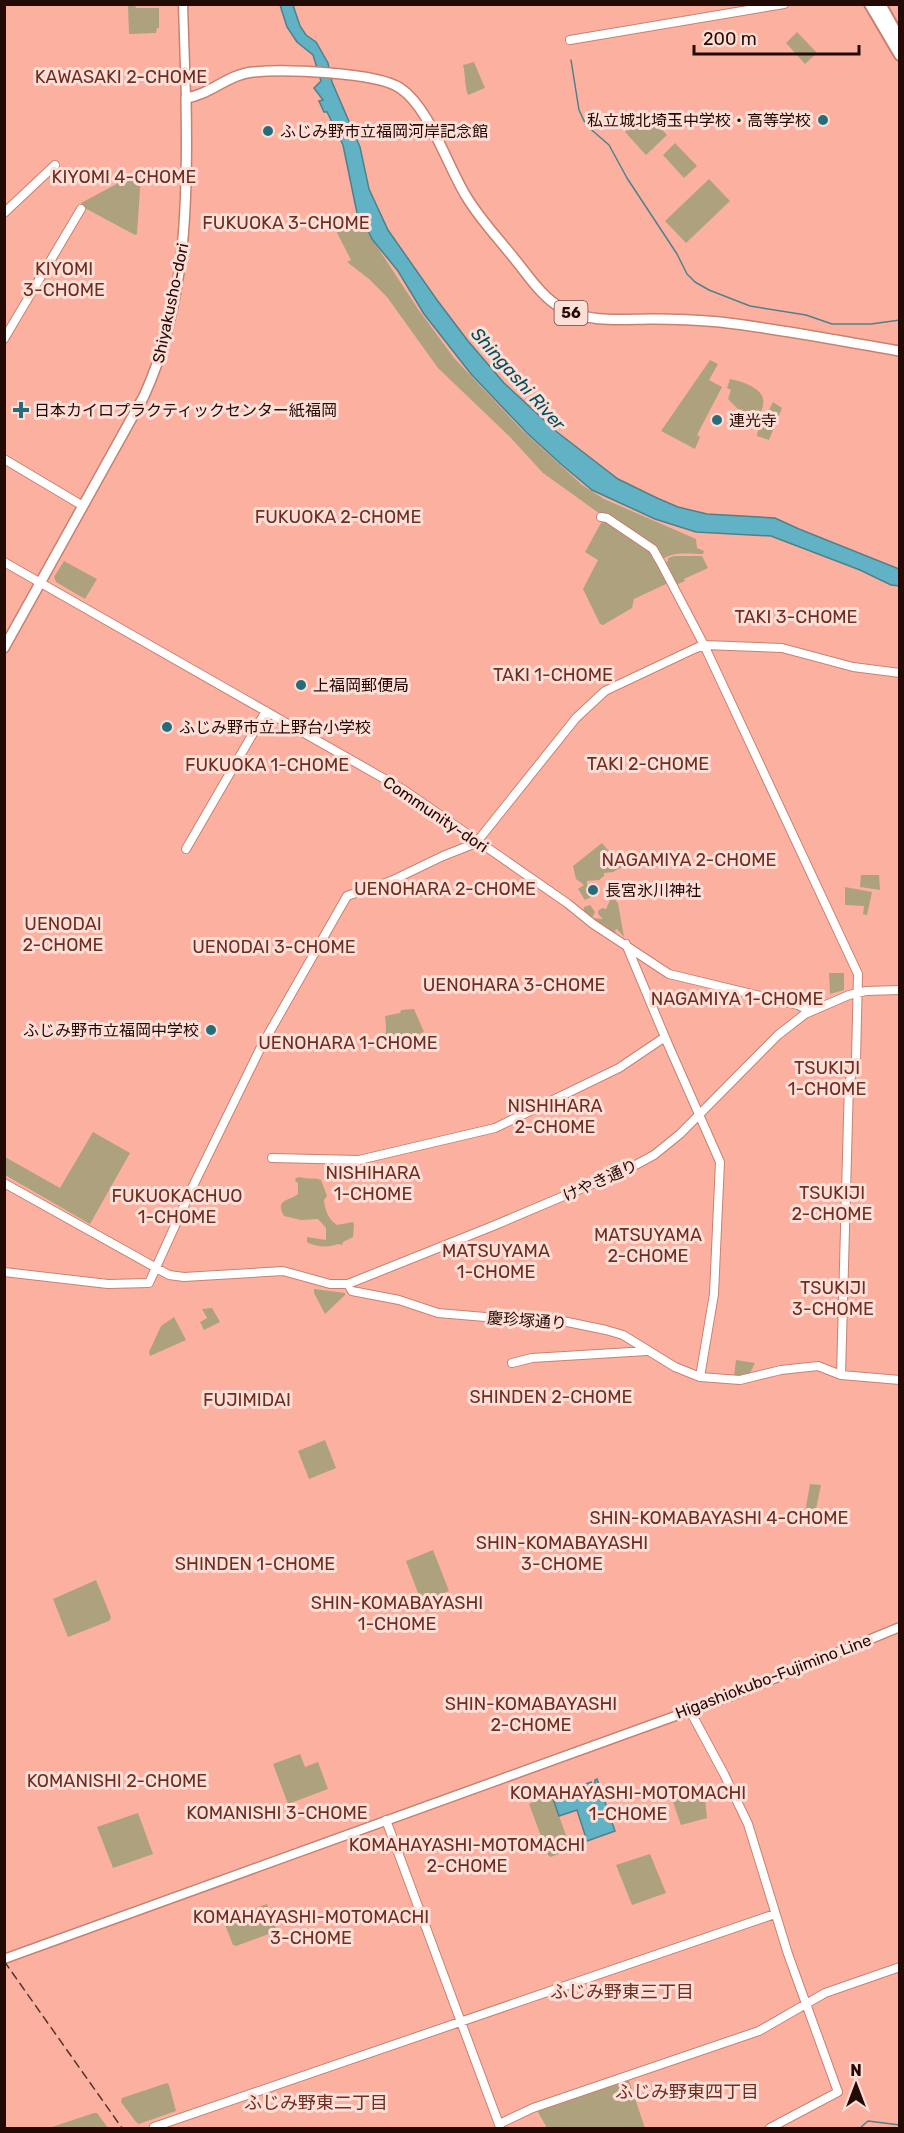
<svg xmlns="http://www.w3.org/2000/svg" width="904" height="2133" viewBox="0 0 904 2133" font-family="Rubik,'Noto Sans JP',sans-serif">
	<rect width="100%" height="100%" fill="#fcb1a0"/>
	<path fill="#ada27d" d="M128,5H135L136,8H159V28H157L156,33L129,34Z
		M797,32L817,53L805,64L786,43Z
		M474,62L485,88L468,95C464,84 466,77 463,65Z
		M646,113L667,135L646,155L625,132Z
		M675,143L697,166L684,178L663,155Z
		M139,172L141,174L137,234L135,235L83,207L81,203Z
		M709,179L730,201L686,243L665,221Z
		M357,216L418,309L454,358L523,431L582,485L604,499L696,539L697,548L704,551L703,554C691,554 674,551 663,559L543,473L510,437L438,368L387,297L369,279L347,262L351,260L334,227Z
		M710,360L718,364L709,380L722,387L697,435L700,437L695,449L661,431Z
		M730,379C740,381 761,387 763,399C765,407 758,416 755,423L741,416L743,410L738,409L728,399L731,390L727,388Z
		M773,402L782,408L769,440L757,436L758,431L765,426L764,420Z
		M604,521L652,551L666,580V584L634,599L632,608L603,625L600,624L583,589L598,560L585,552L601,523Z
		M674,556H702L708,568L684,579L685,581L676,585L665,563L668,561V558Z
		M64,561L97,579L85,599L56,582L54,577Z
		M602,843L622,867L613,872L604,873V876L599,880L587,881V885L591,886V897L585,900L578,889L584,885L576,879L573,866Z
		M861,875H879L880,890L860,887Z
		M845,887L872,892L867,915L863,914L864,906L845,905Z
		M610,900H615L618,903L624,937L617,929L615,930L616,934L613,933L583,915L584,907L590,905L595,912L592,918L603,919L598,914V911L602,908L606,909Z
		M829,973H844V990L830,994Z
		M414,1009L424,1032L385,1045L386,1026L385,1016L400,1013L401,1010Z
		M93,1132L130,1153L90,1224L5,1175V1157L60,1188Z
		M300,1177C307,1180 316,1177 321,1180L327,1196L324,1200C325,1210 328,1219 337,1225L353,1222L354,1225L353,1237L343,1242L342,1245L338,1244C329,1248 315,1247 307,1242V1237L326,1240V1228L318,1219L301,1220L284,1216C274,1199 290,1201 298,1194V1183L295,1181L296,1178Z
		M314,1289L345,1293V1295L325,1314L314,1293Z
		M212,1308L220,1322L204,1330L200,1322L207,1318L202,1309Z
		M174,1317L186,1340L150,1356L149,1352L161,1326Z
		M736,1360L755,1363L750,1373L734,1377Z
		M325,1440L336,1468L309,1479L298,1451Z
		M810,1484L821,1485L813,1523L803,1524Z
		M433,1550L449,1591L421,1601L406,1561Z
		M96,1580L111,1617L109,1621L68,1637L53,1599Z
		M300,1754L305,1767L318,1762L328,1789L288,1804L273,1764Z
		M704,1788L707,1818L681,1825L672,1799Z
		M551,1794L571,1849L551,1857L548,1855L529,1804Z
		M138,1813L153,1854L113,1868L97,1827Z
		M650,1854L666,1893L632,1905L616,1865Z
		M267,1904L277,1931L236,1946L233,1945L224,1922L225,1919Z
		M627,2080L629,2081L645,2128H547L538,2112L539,2110Z
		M167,2083L169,2085L176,2111L139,2124L136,2122L121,2102L122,2098Z
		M94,2113H97L108,2128H49Z"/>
	<path fill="#61b2c4" stroke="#4f808b" stroke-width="1.5" d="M280,5H293L300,26L306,35L316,42L328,63L332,82L360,147L369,189L388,230L437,300L468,341L504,383L557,432L618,479L657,498L678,507L707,514L775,518L799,529L899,569V586L891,585L860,570L771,536L696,532L655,519L592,490L562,465L527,433L471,374L424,314L398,271L372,239L361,216L357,213L343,145L327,112H324L319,101L323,100L314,88L321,81L313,55L297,42L287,27Z
		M597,1779L615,1831L587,1841L577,1810L559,1816L553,1799L558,1797V1795L591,1782L592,1784L595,1783V1780Z"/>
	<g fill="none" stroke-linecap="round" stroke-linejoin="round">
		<path stroke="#4f808b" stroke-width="1.5" d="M571,60L579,110L586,125L609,145L627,178L677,254L687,274L695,282L709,290L750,306L806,315L832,324H871L900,320
			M860,2128L868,2121L900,2125"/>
		<g stroke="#c88171" stroke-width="10">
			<path id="tertiary" d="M570,40L784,4
				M4,213L55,165
				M4,339L81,209
				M4,459L83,506
				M601,517L607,518L653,549L661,563L704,645L858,974L856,1060L849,1083L841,1375
				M4,562L404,790L567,903L593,924L669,974L798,1005L810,1011
				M186,849L266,711
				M626,944L667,1042L720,1162L714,1294L700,1377
				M272,1158L359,1160L495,1128L619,1068L665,1037
				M4,1183L169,1275L184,1277L283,1271L330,1284H348L493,1226L630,1168L654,1155L680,1134L778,1035L805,1014L849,995L866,991L900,990
				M4,1272L108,1284L149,1283L193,1186L261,1047L347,896L391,881L443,856L476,843L576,718L605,691L694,649L704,645L782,648L853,667L900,673
				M348,1284L352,1291L399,1300L438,1313L485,1317L548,1318L606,1330L623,1335L675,1367L700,1377L740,1380L781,1370L818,1366L841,1375L900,1380
				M512,1363L532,1358L647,1351
				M689,1709L724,1774L748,1824L788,1954L838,2092L770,2128
				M386,1820L500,2127
				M499,2124L533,2108L759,2031L825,1993L900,1967
				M154,2127L775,1914"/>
		</g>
		<g stroke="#c88171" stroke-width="11">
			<path id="secondary" d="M183,4L186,98
				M4,1959L739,1693L900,1627"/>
		</g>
		<g stroke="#c88171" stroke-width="12">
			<path id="primary" d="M4,648L144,396C187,302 188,199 186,98C210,95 228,74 253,72C284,69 376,72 400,88C429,107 447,165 466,196C479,218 497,237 513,257C528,275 542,298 563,309C590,323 623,319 652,319C675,319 698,320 720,322C780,329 840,341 900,351"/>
		</g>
		<g stroke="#c88171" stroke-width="14">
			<path id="trunk" d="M870,4L900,55
				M880,4L900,40"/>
		</g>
		<use href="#tertiary" stroke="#fff" stroke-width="8"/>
		<use href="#secondary" stroke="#fff" stroke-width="8"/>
		<use href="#primary" stroke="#fff" stroke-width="9"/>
		<use href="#trunk" stroke="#fff" stroke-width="10"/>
		<path stroke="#58322a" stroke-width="1.5" stroke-dasharray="9 4.5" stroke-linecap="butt" d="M4,1961L122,2128"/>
	</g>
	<g fill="#266d7b" stroke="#fedfd7" stroke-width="2">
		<circle cx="823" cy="120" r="6"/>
		<circle cx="268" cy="131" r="6"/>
		<path d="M18 401h6v6h6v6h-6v6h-6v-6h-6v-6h6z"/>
		<circle cx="717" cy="420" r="6"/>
		<circle cx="301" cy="685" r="6"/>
		<circle cx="167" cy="727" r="6"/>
		<circle cx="593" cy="890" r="6"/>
		<circle cx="211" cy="1030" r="6"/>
	</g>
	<g text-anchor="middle" stroke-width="6" stroke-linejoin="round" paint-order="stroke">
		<rect fill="#fedfd7" stroke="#654a44" stroke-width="1.5" x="554.5" y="301" width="33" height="24" rx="4.5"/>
		<g font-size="15" font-weight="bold" fill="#240a05">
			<text x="571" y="318">56</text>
		</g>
		<g font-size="16" fill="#240a05" stroke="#fedfd7" text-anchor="start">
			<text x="811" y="126" text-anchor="end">私立城北埼玉中学校・高等学校</text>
			<text x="280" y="137">ふじみ野市立福岡河岸記念館</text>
			<text x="34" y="416">日本カイロプラクティックセンター紙福岡</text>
			<text x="729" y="426">連光寺</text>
			<text x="313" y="691">上福岡郵便局</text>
			<text x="179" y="733">ふじみ野市立上野台小学校</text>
			<text x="605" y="896">長宮氷川神社</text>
			<text x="199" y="1036" text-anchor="end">ふじみ野市立福岡中学校</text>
		</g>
		<g font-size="16" fill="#240a05" stroke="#fedfd7">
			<text transform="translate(170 303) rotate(-78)" y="6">Shiyakusho-dori</text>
			<text transform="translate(436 814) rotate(34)" y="6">Community-dori</text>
			<text transform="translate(600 1180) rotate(-24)" y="6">けやき通り</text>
			<text transform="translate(527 1320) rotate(4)" y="6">慶珍塚通り</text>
			<text transform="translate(773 1676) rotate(-21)" y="6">Higashiokubo-Fujimino Line</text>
		</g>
		<g font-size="18" fill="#6c2e21" stroke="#fedfd7">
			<text x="121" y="83">KAWASAKI 2-CHOME</text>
			<text x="124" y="183">KIYOMI 4-CHOME</text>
			<text x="286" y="229">FUKUOKA 3-CHOME</text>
			<text x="64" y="275">KIYOMI<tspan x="64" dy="21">3-CHOME</tspan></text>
			<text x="338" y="523">FUKUOKA 2-CHOME</text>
			<text x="796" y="623">TAKI 3-CHOME</text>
			<text x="553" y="681">TAKI 1-CHOME</text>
			<text x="648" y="770">TAKI 2-CHOME</text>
			<text x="267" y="771">FUKUOKA 1-CHOME</text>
			<text x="689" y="866">NAGAMIYA 2-CHOME</text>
			<text x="445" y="895">UENOHARA 2-CHOME</text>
			<text x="63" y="930">UENODAI<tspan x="63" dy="21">2-CHOME</tspan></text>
			<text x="274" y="953">UENODAI 3-CHOME</text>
			<text x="514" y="991">UENOHARA 3-CHOME</text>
			<text x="737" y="1005">NAGAMIYA 1-CHOME</text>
			<text x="348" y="1049">UENOHARA 1-CHOME</text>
			<text x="827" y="1074">TSUKIJI<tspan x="827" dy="21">1-CHOME</tspan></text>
			<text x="555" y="1112">NISHIHARA<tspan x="555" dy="21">2-CHOME</tspan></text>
			<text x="373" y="1179">NISHIHARA<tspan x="373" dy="21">1-CHOME</tspan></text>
			<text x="832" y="1199">TSUKIJI<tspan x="832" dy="21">2-CHOME</tspan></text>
			<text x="177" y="1202">FUKUOKACHUO<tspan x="177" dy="21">1-CHOME</tspan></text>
			<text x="648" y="1241">MATSUYAMA<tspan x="648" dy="21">2-CHOME</tspan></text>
			<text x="496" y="1257">MATSUYAMA<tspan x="496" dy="21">1-CHOME</tspan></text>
			<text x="833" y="1294">TSUKIJI<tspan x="833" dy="21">3-CHOME</tspan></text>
			<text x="551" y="1403">SHINDEN 2-CHOME</text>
			<text x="247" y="1406">FUJIMIDAI</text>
			<text x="719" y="1524">SHIN-KOMABAYASHI 4-CHOME</text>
			<text x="562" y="1549">SHIN-KOMABAYASHI<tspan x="562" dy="21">3-CHOME</tspan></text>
			<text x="255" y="1570">SHINDEN 1-CHOME</text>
			<text x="397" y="1609">SHIN-KOMABAYASHI<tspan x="397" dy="21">1-CHOME</tspan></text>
			<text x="531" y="1710">SHIN-KOMABAYASHI<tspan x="531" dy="21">2-CHOME</tspan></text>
			<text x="117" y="1787">KOMANISHI 2-CHOME</text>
			<text x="628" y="1799">KOMAHAYASHI-MOTOMACHI<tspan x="628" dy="21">1-CHOME</tspan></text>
			<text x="277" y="1819">KOMANISHI 3-CHOME</text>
			<text x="467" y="1851">KOMAHAYASHI-MOTOMACHI<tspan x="467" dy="21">2-CHOME</tspan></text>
			<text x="311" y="1923">KOMAHAYASHI-MOTOMACHI<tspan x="311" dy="21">3-CHOME</tspan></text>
			<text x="622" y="1998">ふじみ野東三丁目</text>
			<text x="687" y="2098">ふじみ野東四丁目</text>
			<text x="316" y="2109">ふじみ野東二丁目</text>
		</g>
		<g font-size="18" font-style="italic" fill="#024f5c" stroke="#fedfd7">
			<text transform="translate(518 379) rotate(48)" y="6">Shingashi River</text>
		</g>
	</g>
	<rect width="904" height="2133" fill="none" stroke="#240a05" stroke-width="12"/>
	<g transform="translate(856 2085)" stroke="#fedfd7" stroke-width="4.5" paint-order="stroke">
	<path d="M0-4.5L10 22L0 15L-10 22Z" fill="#240a05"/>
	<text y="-9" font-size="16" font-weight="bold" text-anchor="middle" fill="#240a05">N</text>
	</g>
	<path d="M694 45v9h165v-9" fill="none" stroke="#240a05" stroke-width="3"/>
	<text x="703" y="45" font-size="18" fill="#240a05" stroke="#fedfd7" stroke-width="4.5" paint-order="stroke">200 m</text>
</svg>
